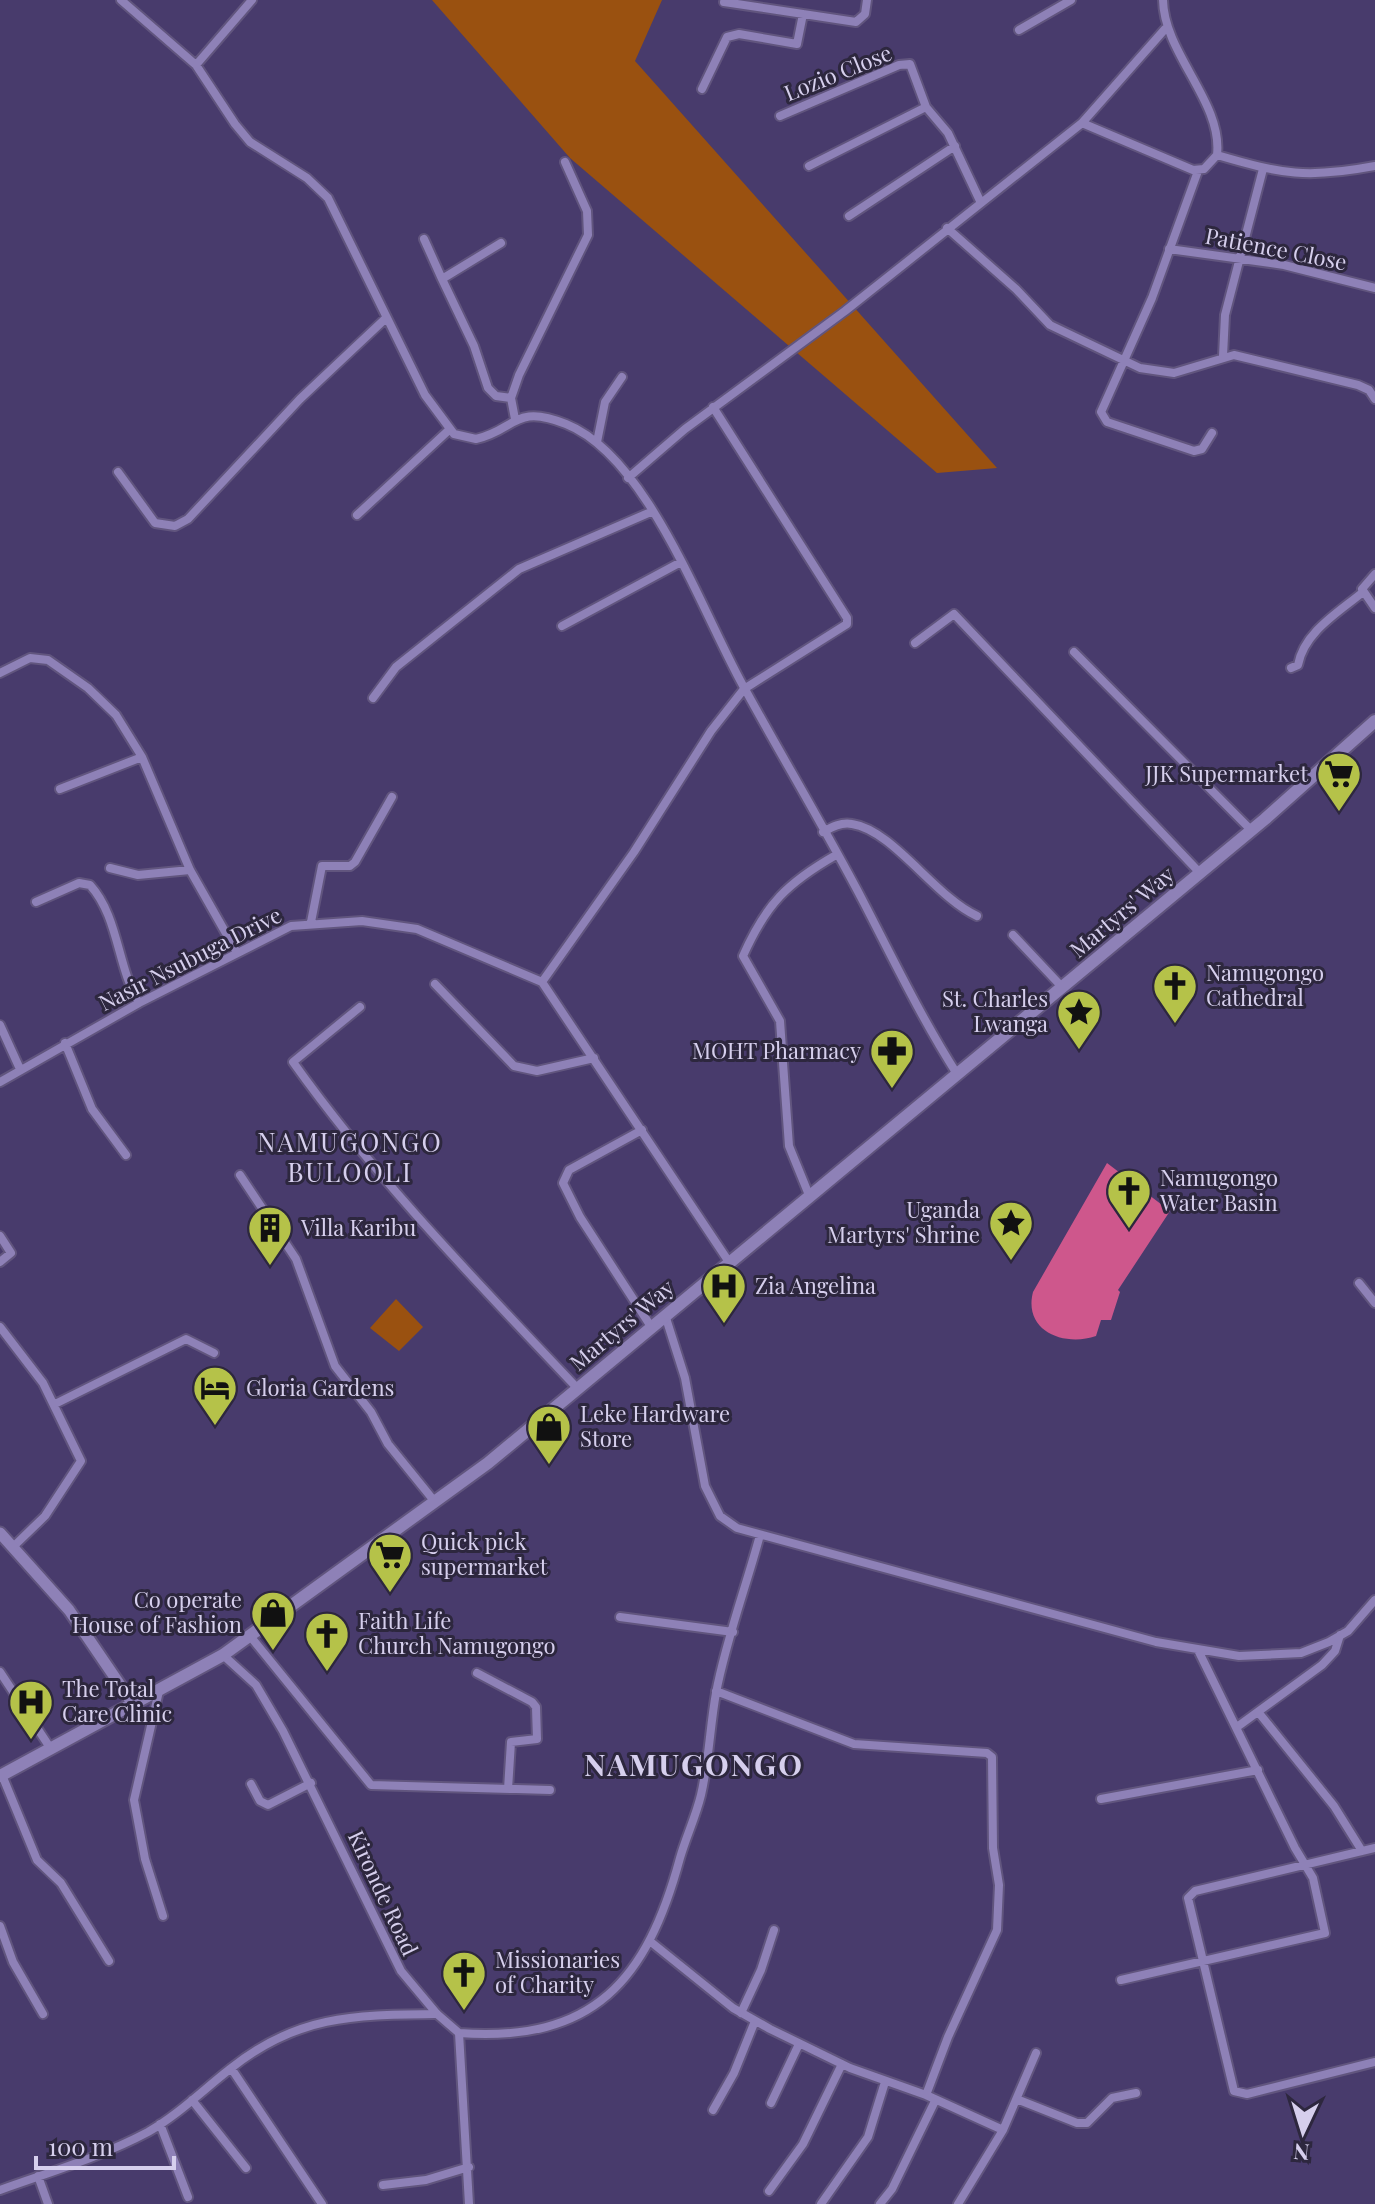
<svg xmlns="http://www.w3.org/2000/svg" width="1375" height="2204" viewBox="0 0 1375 2204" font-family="'Playfair Display',serif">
	<rect width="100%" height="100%" fill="#483b6c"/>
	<path fill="#9a5110" d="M432,0H662L635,61L997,468L937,473L570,158Z
		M396,1299L423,1327L399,1351L370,1328Z"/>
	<path fill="#ce578c" d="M1107,1163L1170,1211L1118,1290L1120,1292L1111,1320H1101L1096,1336C1064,1347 1023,1331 1033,1292Z"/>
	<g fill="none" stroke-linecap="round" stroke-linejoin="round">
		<g stroke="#61557e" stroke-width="12">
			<path id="minor" d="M121,0L196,65L235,124L250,142L307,178L328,198L425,395L454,434L476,439C516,430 514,403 566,424C649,457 703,616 746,691C785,762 827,832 864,903C894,961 922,1019 957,1074
				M1163,0C1164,54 1223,102 1217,155C1282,174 1307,179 1375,166
				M724,2L856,22L865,14L867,0
				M1019,30L1071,0
				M196,65L252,0
				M702,89L727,37L739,34L797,44L803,14
				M780,116L899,65L910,64L926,107L948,133L981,203
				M1082,123L1193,170L1204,169L1217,155
				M809,166L926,107
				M1198,171L1152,298L1101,412L1107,422L1194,451L1202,449L1212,433
				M849,216L955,146
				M947,228L1016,289L1050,325L1140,368L1174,373L1234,355L1358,385L1369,390L1375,399
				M424,239L442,279
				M501,243L442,279L474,346L488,388L496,396L511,398
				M1169,249L1284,265L1375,288
				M1223,356L1225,315L1263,169
				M515,419L511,398L519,375L588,235L587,211L565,162
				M597,442L605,402L622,377
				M118,472L155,523L175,526L188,519L300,399L385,319
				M628,478L685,429L845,311L1082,123L1165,29
				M357,515L450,429
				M1375,574L1362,589L1375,608
				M562,626L681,562
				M915,643L954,614L1200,873
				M1074,652L1251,830
				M1291,668L1298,665C1304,632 1339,612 1363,592
				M0,673L30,658L48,660L88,688L116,715L142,757L190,870L236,951
				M373,698L396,667L519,569L653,511
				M60,789L142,757
				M823,832C832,827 841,822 852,824C893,830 935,897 977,916
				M110,868L138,875L190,870
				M36,902L79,883L90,885C119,917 117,967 139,1003
				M311,922L322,866H350L355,862L392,797
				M1013,935L1062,987
				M542,982L634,852L711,731L744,689L847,624V618L713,407
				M435,984L514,1066L537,1071L594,1058
				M360,1007L293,1062C377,1180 478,1283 577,1388
				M0,1025L20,1069
				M65,1043L92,1109L126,1155
				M0,1082L139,1003L291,926L362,921L417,929L542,982L729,1262
				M642,1130L569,1170L563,1183L580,1217L650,1325
				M240,1175L296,1259L335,1366L371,1412L388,1444L435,1502
				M809,1195L789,1146L780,1021L743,956C766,904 787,883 836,855
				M0,1236L11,1253L0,1262
				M1359,1283L1375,1303
				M665,1315L685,1378L705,1486L720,1516L737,1528L1156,1642L1239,1656L1301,1653L1329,1642L1348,1631L1375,1600
				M0,1327L43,1383L81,1461L45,1516L14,1546
				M55,1404L186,1339L214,1353
				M620,1617L733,1632
				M250,1636L371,1785L550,1790
				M223,1655L256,1685L283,1731L401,1971L437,2014L459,2033L469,2204
				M0,1672L51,1749
				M477,1673L532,1702L536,1707L537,1739L511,1742L508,1789
				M159,1691L134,1800L145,1859L163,1916
				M716,1691L854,1744L987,1753L992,1757L993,1848L999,1885L997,1930L948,2037L926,2095
				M1259,1713L1334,1806L1362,1851
				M1237,1727L1322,1665L1335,1651L1340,1635
				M2,1775L37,1860L61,1883L109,1961
				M251,1784L260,1801L268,1805L311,1783
				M1101,1799L1258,1770
				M1375,1848L1195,1891L1188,1898L1234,2091L1247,2094L1375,2062
				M0,1926L13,1962L43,2014
				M651,1942L733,2008L770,2029L850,2068L926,2095L1003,2130L958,2204
				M1121,1980L1325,1933L1313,1878L1295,1848L1198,1650
				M741,2013L761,1970L774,1930
				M459,2033C594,2043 647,1980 680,1858C686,1837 696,1816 701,1795C709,1761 710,1726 716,1693C726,1640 746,1587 760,1535
				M231,2068L322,2204
				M192,2100L246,2168
				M1019,2100L1077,2123H1087L1112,2098L1136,2093
				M771,2103L799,2044
				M713,2110L734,2073L755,2021
				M160,2124L188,2197
				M1003,2130L1036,2053
				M38,2176L48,2204
				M383,2185L426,2180L469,2167
				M0,2190C50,2172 101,2157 148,2132C178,2115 203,2090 230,2069C297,2015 354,2015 437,2014
				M769,2191L803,2144L842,2064
				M821,2204L868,2137L885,2082
				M880,2204L892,2189L935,2101"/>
		</g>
		<g stroke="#61557e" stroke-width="15">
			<path id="tertiary" d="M0,1533L69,1610L133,1704"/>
		</g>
		<g stroke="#61557e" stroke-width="16">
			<path id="secondary" d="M0,1776L223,1655L488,1463L1265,819L1375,721"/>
		</g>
		<use href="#minor" stroke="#8e81b7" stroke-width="8"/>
		<use href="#tertiary" stroke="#8e81b7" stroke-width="11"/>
		<use href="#secondary" stroke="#8e81b7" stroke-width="12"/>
	</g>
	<defs>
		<g id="supermarket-pin" transform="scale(2.3)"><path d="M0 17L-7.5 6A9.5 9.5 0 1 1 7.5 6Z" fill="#b5c249" stroke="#2d273e"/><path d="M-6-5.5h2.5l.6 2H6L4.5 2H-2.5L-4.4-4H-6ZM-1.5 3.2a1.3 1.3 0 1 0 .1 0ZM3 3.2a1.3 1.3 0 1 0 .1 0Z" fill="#111"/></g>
		<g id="church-pin" transform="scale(2.3)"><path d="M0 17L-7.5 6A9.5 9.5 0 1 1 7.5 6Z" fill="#b5c249" stroke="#2d273e"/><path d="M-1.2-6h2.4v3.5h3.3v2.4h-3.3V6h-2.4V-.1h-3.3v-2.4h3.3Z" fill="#111"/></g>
		<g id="sight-pin" transform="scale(2.3)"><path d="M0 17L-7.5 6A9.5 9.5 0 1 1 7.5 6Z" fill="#b5c249" stroke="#2d273e"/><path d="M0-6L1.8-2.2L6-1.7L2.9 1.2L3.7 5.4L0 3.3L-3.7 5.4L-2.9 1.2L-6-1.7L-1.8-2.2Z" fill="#111"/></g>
		<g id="pharmacy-pin" transform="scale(2.3)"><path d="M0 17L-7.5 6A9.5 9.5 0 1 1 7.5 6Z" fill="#b5c249" stroke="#2d273e"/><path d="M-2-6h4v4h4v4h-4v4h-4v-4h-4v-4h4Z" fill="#111"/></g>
		<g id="building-pin" transform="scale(2.3)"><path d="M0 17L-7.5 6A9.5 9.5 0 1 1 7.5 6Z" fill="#b5c249" stroke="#2d273e"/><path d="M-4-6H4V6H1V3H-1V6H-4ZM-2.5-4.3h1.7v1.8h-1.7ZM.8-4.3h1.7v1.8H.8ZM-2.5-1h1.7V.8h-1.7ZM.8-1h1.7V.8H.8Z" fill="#111"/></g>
		<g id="hospital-pin" transform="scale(2.3)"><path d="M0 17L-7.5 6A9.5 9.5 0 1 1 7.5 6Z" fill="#b5c249" stroke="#2d273e"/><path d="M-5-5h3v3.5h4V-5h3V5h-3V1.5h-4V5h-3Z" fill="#111"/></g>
		<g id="hotel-pin" transform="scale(2.3)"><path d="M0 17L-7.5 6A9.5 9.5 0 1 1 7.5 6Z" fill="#b5c249" stroke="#2d273e"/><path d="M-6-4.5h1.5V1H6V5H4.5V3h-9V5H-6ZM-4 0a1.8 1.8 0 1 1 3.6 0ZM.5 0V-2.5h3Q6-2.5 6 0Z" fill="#111"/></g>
		<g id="shop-pin" transform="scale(2.3)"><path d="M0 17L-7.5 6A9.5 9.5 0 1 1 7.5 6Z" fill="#b5c249" stroke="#2d273e"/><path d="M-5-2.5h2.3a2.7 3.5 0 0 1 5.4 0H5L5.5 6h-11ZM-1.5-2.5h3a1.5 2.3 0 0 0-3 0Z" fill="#111"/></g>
	</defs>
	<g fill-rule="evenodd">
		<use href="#supermarket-pin" x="1339" y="774"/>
		<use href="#church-pin" x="1175" y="986"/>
		<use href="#sight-pin" x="1079" y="1012"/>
		<use href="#pharmacy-pin" x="892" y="1051"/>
		<use href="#church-pin" x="1129" y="1191"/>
		<use href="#sight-pin" x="1011" y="1223"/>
		<use href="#building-pin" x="270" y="1228"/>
		<use href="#hospital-pin" x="724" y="1286"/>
		<use href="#hotel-pin" x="215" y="1388"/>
		<use href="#shop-pin" x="549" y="1427"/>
		<use href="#supermarket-pin" x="390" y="1555"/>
		<use href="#shop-pin" x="273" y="1613"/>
		<use href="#church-pin" x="327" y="1634"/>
		<use href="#hospital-pin" x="31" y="1702"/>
		<use href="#church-pin" x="464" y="1973"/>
	</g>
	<g text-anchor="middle" stroke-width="6" stroke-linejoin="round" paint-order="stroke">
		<g font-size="22" fill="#d6cfed" stroke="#2d273e">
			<text transform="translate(838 73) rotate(-22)" y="8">Lozio Close</text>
			<text transform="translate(1276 249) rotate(11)" y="8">Patience Close</text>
			<text transform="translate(1122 912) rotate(-40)" y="8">Martyrs' Way</text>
			<text transform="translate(190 959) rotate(-27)" y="8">Nasir Nsubuga Drive</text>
			<text transform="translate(622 1325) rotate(-40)" y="8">Martyrs' Way</text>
			<text transform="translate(383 1893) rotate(65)" y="8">Kironde Road</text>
		</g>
		<g font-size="22" fill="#d6cfed" stroke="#2d273e" text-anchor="start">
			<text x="1308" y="782" text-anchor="end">JJK Supermarket</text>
			<text x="1206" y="981">Namugongo<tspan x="1206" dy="25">Cathedral</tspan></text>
			<text x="1048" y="1007" text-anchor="end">St. Charles<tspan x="1048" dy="25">Lwanga</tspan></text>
			<text x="861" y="1059" text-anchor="end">MOHT Pharmacy</text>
			<text x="1160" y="1186">Namugongo<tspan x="1160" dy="25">Water Basin</tspan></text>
			<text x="980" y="1218" text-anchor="end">Uganda<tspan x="980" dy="25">Martyrs' Shrine</tspan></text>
			<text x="301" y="1236">Villa Karibu</text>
			<text x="755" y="1294">Zia Angelina</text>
			<text x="246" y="1396">Gloria Gardens</text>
			<text x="580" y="1422">Leke Hardware<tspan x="580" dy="25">Store</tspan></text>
			<text x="421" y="1550">Quick pick<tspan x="421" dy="25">supermarket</tspan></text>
			<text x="242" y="1608" text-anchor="end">Co operate<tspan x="242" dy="25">House of Fashion</tspan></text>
			<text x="358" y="1629">Faith Life<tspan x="358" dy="25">Church Namugongo</tspan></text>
			<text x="62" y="1697">The Total<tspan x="62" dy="25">Care Clinic</tspan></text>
			<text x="495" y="1968">Missionaries<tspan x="495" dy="25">of Charity</tspan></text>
		</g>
		<g font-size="26" letter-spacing="2" fill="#d6cfed" stroke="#2d273e">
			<text x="350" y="1152">NAMUGONGO<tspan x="350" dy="30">BULOOLI</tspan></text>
		</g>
		<g font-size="30" font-weight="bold" letter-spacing="2" fill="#d6cfed" stroke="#2d273e">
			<text x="694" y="1776">NAMUGONGO</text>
		</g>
	</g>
	<g transform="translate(1303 2132) rotate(184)" stroke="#2d273e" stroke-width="6" paint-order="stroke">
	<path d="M0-6L14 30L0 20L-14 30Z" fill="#d6cfed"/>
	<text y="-12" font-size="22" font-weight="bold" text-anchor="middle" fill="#d6cfed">N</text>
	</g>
	<path d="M36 2156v12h138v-12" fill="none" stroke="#d6cfed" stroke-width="4"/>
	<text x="48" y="2156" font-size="24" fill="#d6cfed" stroke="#2d273e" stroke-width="6" paint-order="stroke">100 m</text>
</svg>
